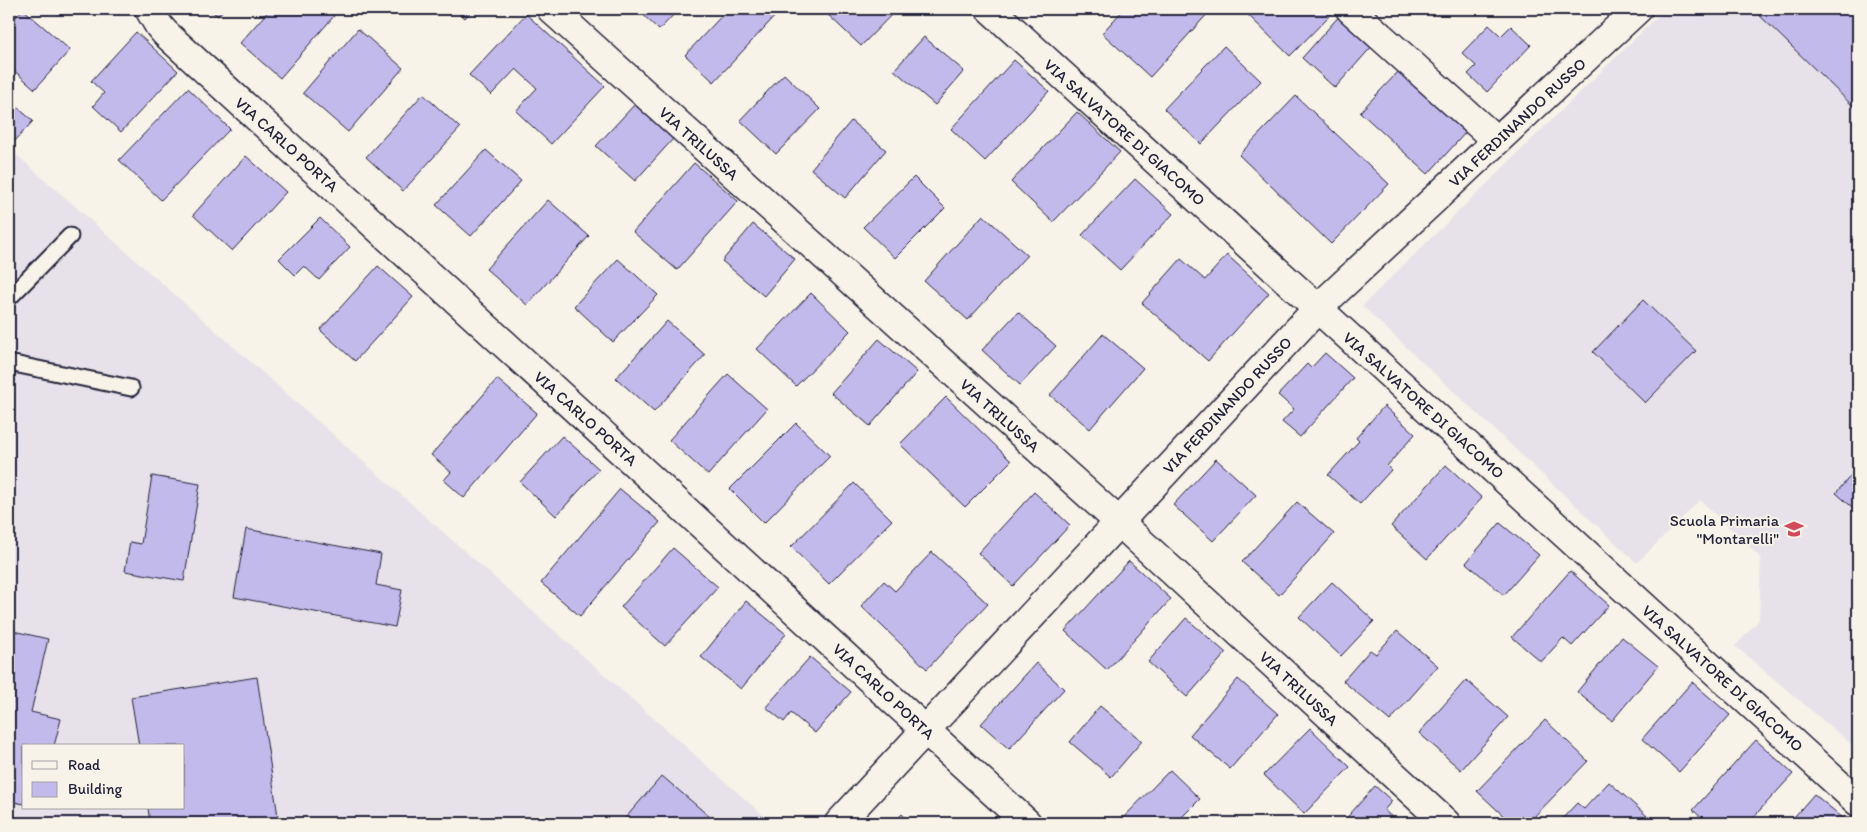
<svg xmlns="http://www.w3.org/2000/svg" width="1867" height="832" viewBox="0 0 1867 832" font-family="Itim,sans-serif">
	<rect width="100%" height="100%" fill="#f7f3e8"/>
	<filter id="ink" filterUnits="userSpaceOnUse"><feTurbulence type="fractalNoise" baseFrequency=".02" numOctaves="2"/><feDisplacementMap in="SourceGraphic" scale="10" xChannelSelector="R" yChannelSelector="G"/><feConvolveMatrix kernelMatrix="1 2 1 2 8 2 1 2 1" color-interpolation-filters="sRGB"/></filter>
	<g filter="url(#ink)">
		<path fill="#e7e2e9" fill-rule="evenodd" d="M1665,9H1858V750L1735,646L1759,620L1761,558L1700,500L1637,563L1362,306Z
			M9,148L772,823H9ZM24,746H184V808H24Z"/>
		<path fill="#c3baec" stroke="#22223b" d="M23,9L70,50L35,89L9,66V35L12,32L9,29V25Z
			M209,9H224L218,16Z
			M270,9H325L334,16L280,78L240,43Z
			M454,9H473L465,18Z
			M637,9H679L659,30Z
			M728,9H772L777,14L714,82L685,55Z
			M828,9H897L861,46L825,12Z
			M1124,9H1208L1210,11L1150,77L1102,33Z
			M1247,9H1328L1332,13L1290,56L1244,11Z
			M1411,9H1421L1416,14Z
			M1753,9H1858V111Z
			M526,14L605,86L551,144L516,111L537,88L516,69L491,95L469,75Z
			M1341,14L1374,44L1335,88L1302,58Z
			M1489,25L1501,36L1511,26L1531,45L1487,92L1468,74L1476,66L1462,53Z
			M358,29L403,68L348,132L303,93Z
			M136,32L178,71L121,132L93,106L104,93L91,81Z
			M924,37L964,71L935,105L894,70Z
			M1224,46L1261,81L1201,144L1164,109Z
			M1014,60L1049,91L985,161L951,129Z
			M1399,71L1466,132L1428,174L1360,112Z
			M784,74L820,109L776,154L740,120Z
			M188,88L230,129L161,200L119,160Z
			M423,94L460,128L403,191L366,157Z
			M1296,96L1389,184L1331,244L1239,155Z
			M9,100L33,121L14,142L9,137Z
			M635,104L673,139L635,181L596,146Z
			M1077,112L1120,152L1053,222L1011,182Z
			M851,121L886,150L845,198L811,169Z
			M486,150L521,181L471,236L436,205Z
			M246,156L286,192L232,251L193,215Z
			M694,163L738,201L677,270L633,232Z
			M914,177L945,208L895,258L863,227Z
			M1135,179L1173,214L1120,270L1082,235Z
			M548,200L589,236L527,305L486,269Z
			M983,215L1027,255L968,320L924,281Z
			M320,218L350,247L319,280L304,266L295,275L279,259Z
			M753,224L795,259L764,296L722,261Z
			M1227,255L1269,293L1208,361L1142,303L1181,259L1205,280Z
			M618,259L658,295L613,342L574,306Z
			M378,266L413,297L355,361L320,330Z
			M811,293L850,331L796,386L757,349Z
			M1643,300L1696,351L1645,403L1593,352Z
			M1018,312L1056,346L1020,385L982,350Z
			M667,321L705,355L654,412L616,378Z
			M1103,334L1143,368L1090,429L1050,395Z
			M879,339L917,372L870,426L831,393Z
			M1325,353L1353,378L1300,437L1282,422L1294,409L1278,395L1307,364L1311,368Z
			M728,374L767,409L708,475L669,440Z
			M497,379L537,413L464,498L444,480L451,472L431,455Z
			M946,397L1011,461L965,507L900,444Z
			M1384,406L1415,434L1387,466L1391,470L1360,504L1328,475L1359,441L1356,438Z
			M796,423L830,456L764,523L730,489Z
			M562,436L599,469L556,516L520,482Z
			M1216,459L1256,495L1213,541L1173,505Z
			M1446,465L1482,498L1427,559L1391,526Z
			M1858,467V512L1836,493Z
			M152,476L200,484L184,581L125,571L130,542L141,544Z
			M854,483L892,520L829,584L791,547Z
			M620,489L660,522L580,616L541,583Z
			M1034,492L1070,525L1013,586L978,553Z
			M1297,502L1334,534L1279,595L1242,562Z
			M1500,523L1539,555L1504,595L1466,563Z
			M246,529L381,554L376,585L402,590L395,627L234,597Z
			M673,548L718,587L665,646L621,607Z
			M932,552L988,604L927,669L861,606L884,581L895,591Z
			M1129,561L1171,599L1107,670L1065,631Z
			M1570,571L1609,605L1572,646L1563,638L1541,662L1512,637Z
			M1332,582L1374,621L1341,656L1299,617Z
			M746,601L786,634L741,689L701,657Z
			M1186,618L1226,653L1187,697L1148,662Z
			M9,630L48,639L31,712L61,719L54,746H24V804L9,801Z
			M1397,631L1438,666L1390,721L1343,681L1370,650L1376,654Z
			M1622,637L1658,666L1612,721L1577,692Z
			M810,657L851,692L815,733L791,713L784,722L766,707Z
			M1036,663L1064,689L1009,749L981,724Z
			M257,677L279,823H150L148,808H184V746H139L131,697Z
			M1238,679L1278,714L1230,769L1190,735Z
			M1466,680L1508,717L1461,770L1419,733Z
			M1692,682L1730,715L1679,772L1642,739Z
			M1100,706L1142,741L1111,777L1070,742Z
			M1545,720L1588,761L1528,823H1511L1477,791Z
			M1310,728L1350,767L1304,814L1264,775Z
			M1756,740L1793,774L1748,823H1707L1693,810Z
			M1170,770L1200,799L1176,823H1118Z
			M662,776L717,823H621Z
			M1609,782L1647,816L1641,823H1558L1577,803L1584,809Z
			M1375,786L1392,801L1384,810L1397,822L1396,823H1342Z
			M1814,794L1849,823H1789Z
			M902,814L911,823H893Z"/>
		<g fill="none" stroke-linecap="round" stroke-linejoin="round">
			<g stroke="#22223b" stroke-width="19">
				<path id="lane" d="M9,298L70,236
					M9,363L131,388"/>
			</g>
			<g stroke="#22223b" stroke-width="31">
				<path id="street" d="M149,9L159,26L165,33L1027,823
					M551,9L1119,522L1446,823
					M990,9L1858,802
					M1350,9L1497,141
					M839,823L1318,308L1638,9"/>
			</g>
			<use href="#lane" stroke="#f7f3e8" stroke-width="15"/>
			<use href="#street" stroke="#f7f3e8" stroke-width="28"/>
		</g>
	</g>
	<defs>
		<g id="school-bare" transform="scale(1.5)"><path d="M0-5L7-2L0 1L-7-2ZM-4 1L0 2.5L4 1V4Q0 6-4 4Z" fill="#d1495b" stroke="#f7f3e8" stroke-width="2.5" paint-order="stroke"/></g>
	</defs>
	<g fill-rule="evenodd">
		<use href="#school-bare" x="1794" y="529"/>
	</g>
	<g text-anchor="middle" stroke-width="4" stroke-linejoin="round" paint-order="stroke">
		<g font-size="16" fill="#22223b" stroke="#f7f3e8">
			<text transform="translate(1517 122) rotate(-43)" y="6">VIA FERDINANDO RUSSO</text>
			<text transform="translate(1125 132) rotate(42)" y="6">VIA SALVATORE DI GIACOMO</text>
			<text transform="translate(699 143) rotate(42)" y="6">VIA TRILUSSA</text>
			<text transform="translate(287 144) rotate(42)" y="6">VIA CARLO PORTA</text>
			<text transform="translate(1227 405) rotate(-47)" y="6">VIA FERDINANDO RUSSO</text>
			<text transform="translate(1424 405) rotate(42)" y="6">VIA SALVATORE DI GIACOMO</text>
			<text transform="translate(1000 415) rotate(42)" y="6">VIA TRILUSSA</text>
			<text transform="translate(586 418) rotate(42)" y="6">VIA CARLO PORTA</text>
			<text transform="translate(1723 678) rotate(42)" y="6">VIA SALVATORE DI GIACOMO</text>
			<text transform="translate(1299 688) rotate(43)" y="6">VIA TRILUSSA</text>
			<text transform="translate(884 691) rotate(43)" y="6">VIA CARLO PORTA</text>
		</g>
		<g font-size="16" fill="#22223b" stroke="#f7f3e8" text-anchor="end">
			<text x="1779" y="526">Scuola Primaria<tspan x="1779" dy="18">"Montarelli"</tspan></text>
		</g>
	</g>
	<rect width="1867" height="832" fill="none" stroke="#f7f3e8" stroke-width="30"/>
	<rect x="15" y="15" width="1837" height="802" fill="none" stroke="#22223b" stroke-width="2" filter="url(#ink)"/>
	<rect x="22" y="744" width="162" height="65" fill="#f7f3e8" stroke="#a29fa3"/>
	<rect x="32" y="761" width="25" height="8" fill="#f7f3e8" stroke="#a29fa3"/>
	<text x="68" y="770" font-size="15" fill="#22223b">Road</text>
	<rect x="32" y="782" width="25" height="15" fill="#c3baec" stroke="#a29fa3"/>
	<text x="68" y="794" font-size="15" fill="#22223b">Building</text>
</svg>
